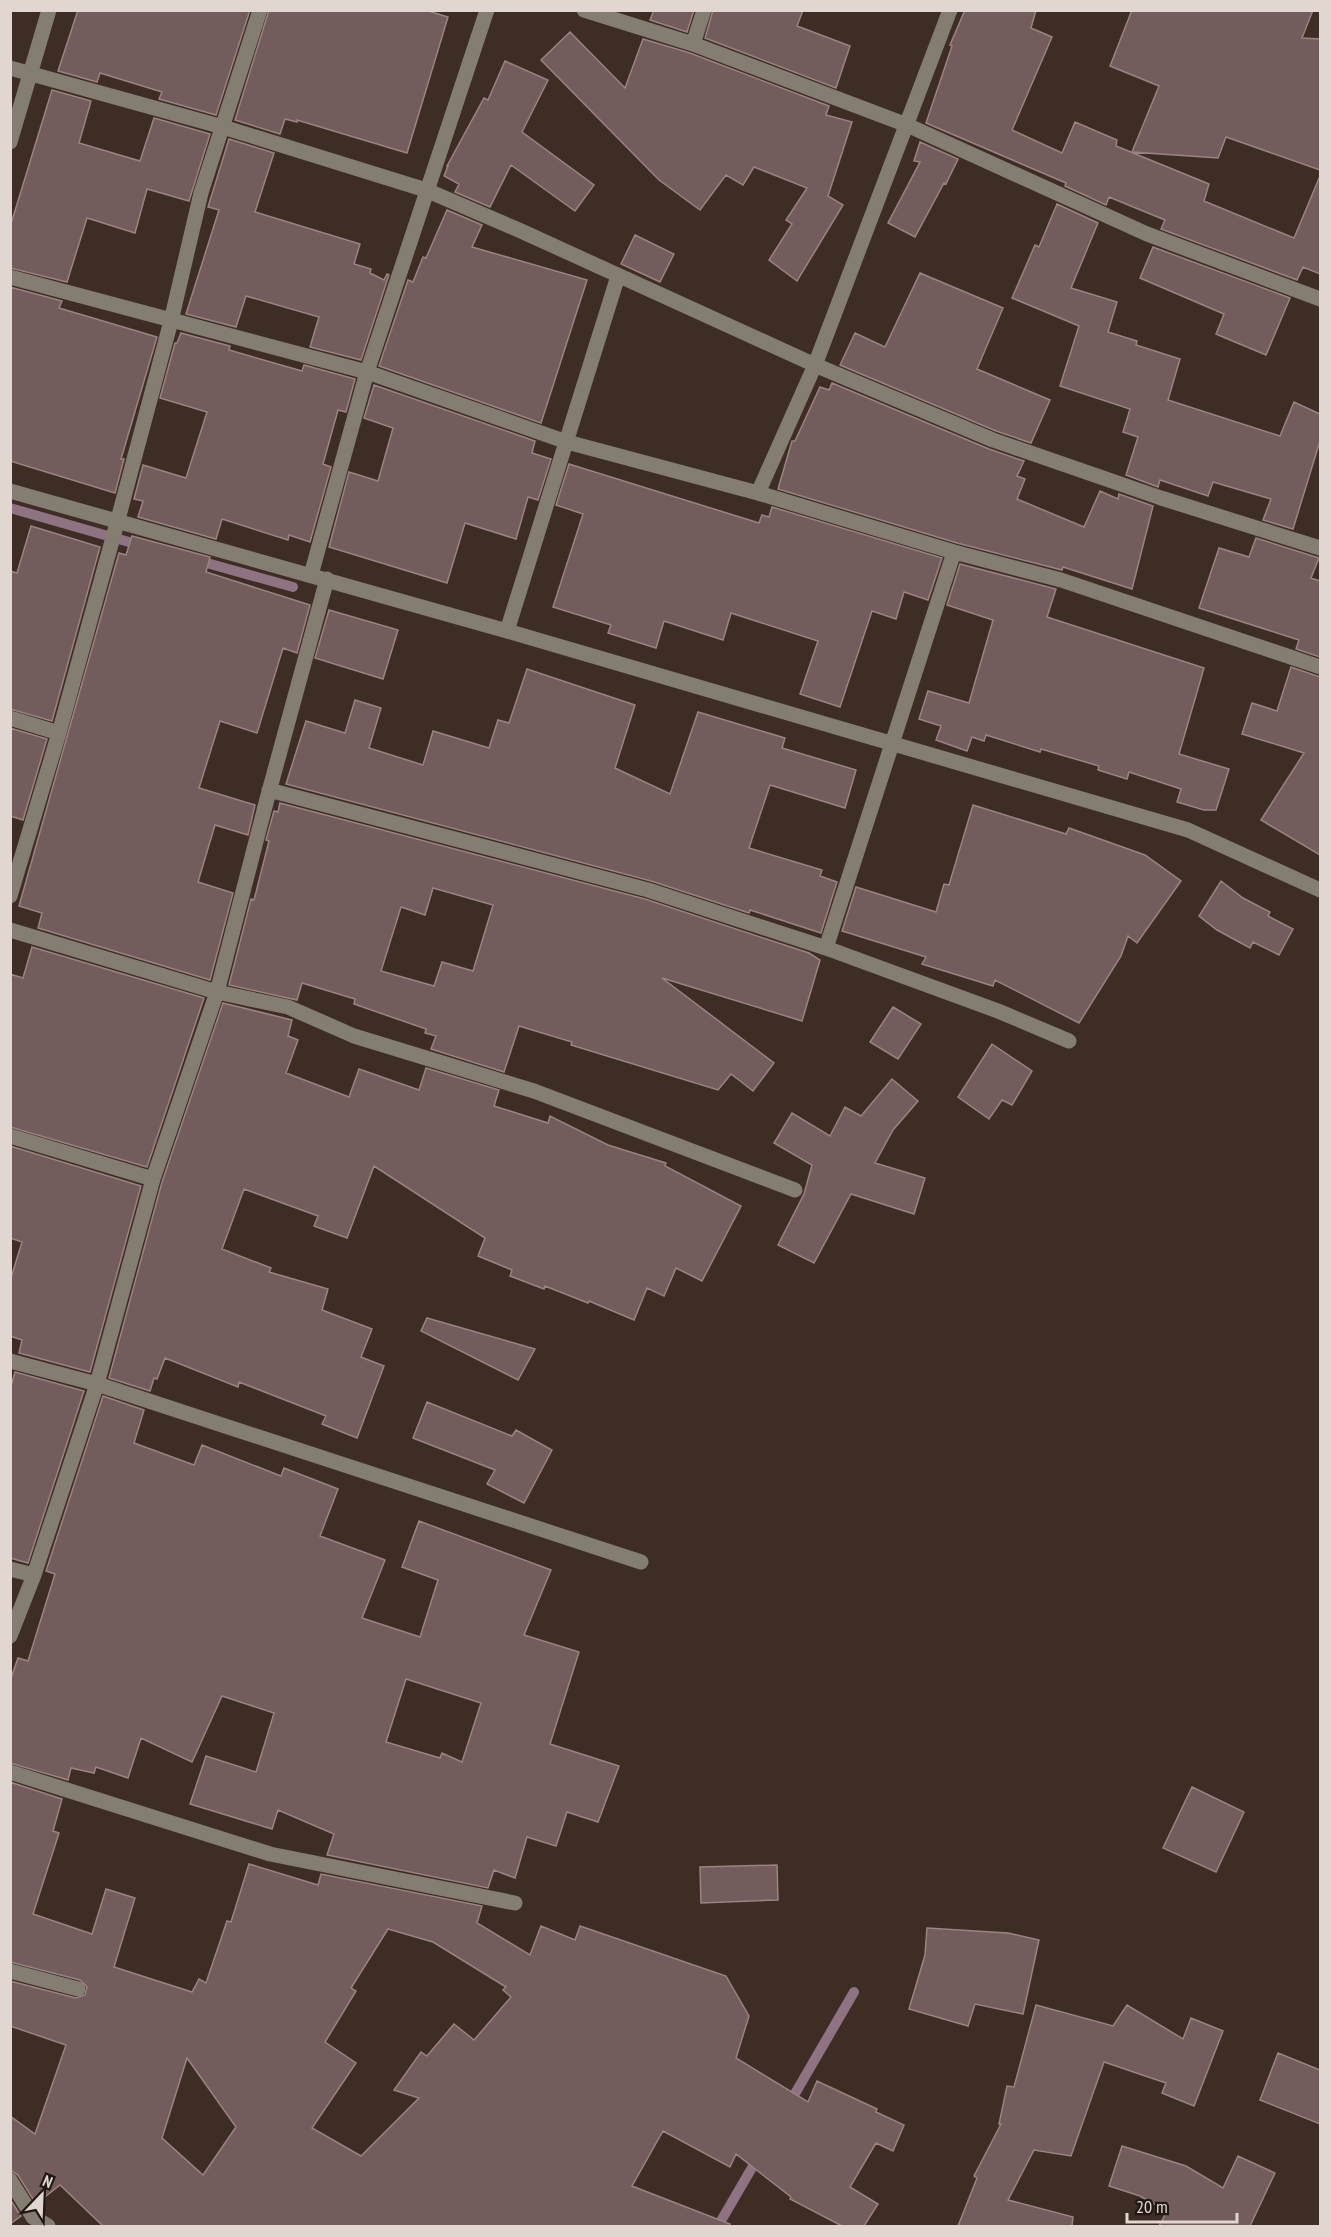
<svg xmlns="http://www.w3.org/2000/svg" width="1331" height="2237" viewBox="0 0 1331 2237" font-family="'PT Sans Narrow',sans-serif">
	<rect width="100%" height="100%" fill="#3e2d24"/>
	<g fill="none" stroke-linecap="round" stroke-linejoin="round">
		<path stroke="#8f7383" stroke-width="10" d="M10,508L143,546
			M196,560L293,587
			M789,2104L854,1992
			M718,2226L760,2154"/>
	</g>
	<path fill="#735c5c" stroke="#9b8383" stroke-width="1.5" fill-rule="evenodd" d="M78,10H250L216,115L159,99L162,92L100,73L97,82L58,71Z
		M269,10H425L448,17L407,153L297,120V122L285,119L280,134L235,120Z
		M654,10H694L687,32L650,20Z
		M713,10H803L797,26L850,46L836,88L705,38Z
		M965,10H1036L1031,28L1052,37L1012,130L1062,153L1075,122L1117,140L1116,146L1209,184L1204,201L1294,238L1320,176V274L1303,267L1297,280L1161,229L1165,220L1109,197L1106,205L1065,186L1066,183L926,123L952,46L950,45Z
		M1132,10H1313L1302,38L1320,39V170L1226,137L1218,158L1132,152L1159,86L1110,66Z
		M570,32L625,88L643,39L690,53L829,106L826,115L852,122L828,196L843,205L797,281L769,260L792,224L786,220L807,188L754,167L743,185L726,175L700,210L659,180L541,60Z
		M505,61L548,80L522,132L594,185L575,211L511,165L490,207L455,192L459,184L444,176L448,166H447L484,98L488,100Z
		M52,90L91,101L79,143L140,161L154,118L210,134L189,201L147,189L135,233L87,218L67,282L10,268V227Z
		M229,139L274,153L255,212L360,244L354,264L371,269L370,273L384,280L387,274L389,275L361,360L310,347L319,317L246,296L236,327L186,314L219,210L208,207Z
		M920,142L958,159L946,184L944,183L915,237L888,223L920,162L914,161Z
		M1057,204L1098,223L1071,288L1117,302L1108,332L1137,341L1136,345L1180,359L1168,400L1280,436L1294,402L1320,414V441L1293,529L1263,520L1271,499L1213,482L1208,496L1160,480L1158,487L1126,475L1138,437L1123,432L1130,409L1060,386L1079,326L1012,298L1035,245L1039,247Z
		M447,210L482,225L472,247L587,280L541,423L379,366L408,280L413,282L423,257L426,258Z
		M635,235L674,254L660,282L621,264Z
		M1153,247L1290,298L1266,355L1216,334L1224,314L1140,278Z
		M920,273L1003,308L977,369L1050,400L1031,443L996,431L840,365L855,333L885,347Z
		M10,287L62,301L59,308L157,337L121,459H124L115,493L10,461Z
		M181,333L230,346L229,350L302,371L304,365L355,379L346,412L338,410L323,464L331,467L310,542L289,535L288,540L222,519L216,539L138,517L143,501L134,499L143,465L186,478L207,412L160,398L175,343H177Z
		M832,383L989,449L1024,461L1017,476L1025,479L1017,499L1084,527L1100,491L1118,499L1119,494L1153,506L1132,589L1063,567L1062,570L957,543L778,489L792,441H795L820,387L829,390Z
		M374,385L535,441L532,453L551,459L538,500L528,497L516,539L465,523L447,583L329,547L349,472L378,481L393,428L364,418Z
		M569,464L759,523L762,515L769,517L772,507L942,558L928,600L904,592L896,619L872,611L840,707L800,694L818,641L731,613L723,640L664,621L656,648L608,633L611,625L553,607L583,514L556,505Z
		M31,526L100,547L52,721L10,709V571L17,573Z
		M132,536L210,557L206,572L310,605L297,653L283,648L257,733L220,721L199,788L255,805L248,835L215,825L198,882L233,893L210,980L38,928L42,913L19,906L119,553L126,555Z
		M1256,538L1319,558L1311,578L1320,581V657L1296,649L1299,640L1199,608L1219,548L1249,557Z
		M960,564L1056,589L1047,617L1204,668L1179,754L1229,769L1216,810H1204L1177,802L1181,789L1129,772L1127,779L1098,770L1099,766L1041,749L1040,752L986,735L984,741L972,737L967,751L936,740L941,726L919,719L928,691L969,703L993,620L947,605Z
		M329,610L398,630L383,679L315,658Z
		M1291,667L1320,677V855L1261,820L1304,753L1242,734L1252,703L1277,711Z
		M527,669L635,705L615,768L670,794L698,712L785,738L782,748L856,770L845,808L770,785L749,848L822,870L820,876L837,882L821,933L750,910L749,913L651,881L286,784L306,721L345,733L355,700L381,708L369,748L423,765L433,731L489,748L498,720L509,723Z
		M10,728L47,739L23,820L10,816Z
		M280,803L645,899L809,953L820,960L802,1021L662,978L774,1063L753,1091L731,1074L718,1090L571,1045L572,1042L519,1026L504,1072L431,1049L436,1036L425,1033L426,1029L354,1004L355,999L302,983L297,1000L229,985L251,899L254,900L269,841L266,840L274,811L278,812ZM433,888L493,905L473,971L442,962L434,986L381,971L401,907L425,915Z
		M973,805L1066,834L1069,828L1145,855L1181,881L1137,943L1128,936L1121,956L1079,1023L995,980L993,986L922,964L926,957L842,931L856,887L936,912L944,884L949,885Z
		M1221,881L1243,898L1270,912L1268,916L1293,929L1279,955L1253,942L1250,948L1217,930L1199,916Z
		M32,947L204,998L147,1167L10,1127V974L23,978Z
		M223,1003L292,1020L288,1036L298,1040L286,1073L349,1097L359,1069L419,1090L426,1068L499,1090L494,1106L548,1123L550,1116L608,1145L666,1163L665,1166L741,1206L702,1281L676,1268L664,1296L647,1288L634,1320L589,1301L588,1303L545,1286L544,1289L510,1276L512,1270L478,1256L485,1238L374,1166L347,1238L314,1226L318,1216L244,1189L222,1249L271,1268L269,1272L328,1289L322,1310L372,1329L361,1357L384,1366L357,1438L322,1424L326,1416L239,1382L238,1387L165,1358L157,1379L154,1378L150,1391L109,1378L162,1182Z
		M893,1007L921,1024L898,1059L870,1042Z
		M992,1044L1032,1071L1012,1105L1002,1100L989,1119L958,1097Z
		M892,1079L918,1101L893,1130L875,1163L925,1178L914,1214L851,1194L814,1263L778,1245L804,1194L812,1165L774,1143L792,1113L830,1136L845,1107L861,1116Z
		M10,1146L141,1186L90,1372L19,1353L22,1340L10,1336V1281L22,1242L10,1238Z
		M427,1318L535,1349L518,1380L421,1331Z
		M15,1372L84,1391L28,1563L10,1558V1390Z
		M103,1396L144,1410L134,1443L194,1465L202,1445L281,1476L284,1468L338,1489L320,1536L385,1560L362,1618L420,1637L438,1580L402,1567L419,1521L551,1570L524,1635L579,1652L550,1744L619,1766L598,1822L567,1812L556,1846L527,1837L515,1878L494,1870L488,1888L327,1855L334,1834L278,1810L272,1829L190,1804L206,1756L256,1772L274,1713L222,1696L192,1762L141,1738L128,1778L96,1767L94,1773L71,1768L68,1780L10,1763V1681L18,1658L28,1661L55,1574L46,1571ZM406,1679L481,1703L462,1762L442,1753L440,1758L386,1742Z
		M427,1402L512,1436L516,1430L552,1450L524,1503L487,1484L495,1470L413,1438Z
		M10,1782L62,1799L53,1831L59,1833L33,1914L92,1934L106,1889L135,1898L114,1967L192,1992L199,1979L206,1983L227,1921L231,1922L249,1864L318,1885L321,1874L482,1906L477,1923L530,1955L541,1926L575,1940L580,1926L726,1976L749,2016L736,2058L808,2102L817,2081L877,2109L876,2112L904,2125L893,2151L876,2143L850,2187L878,2204L864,2226H842L790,2199L791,2197L736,2154L730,2167L663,2131L632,2186L730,2224V2226H103L60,2185L36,2204L18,2175L10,2170V2116L35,2134L66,2045L10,2026V1981L76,1998L85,1995L87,1987L80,1980L10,1962ZM388,1929L433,1942L506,1987L503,1990L511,1997L474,2040L454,2024L427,2056L421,2052L394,2090L419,2098L361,2156L312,2128L356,2063L325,2042L356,1991L351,1988ZM187,2058L236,2127L203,2175L162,2138Z
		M1192,1787L1244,1812L1216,1872L1163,1848Z
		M777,1865L778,1900L701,1903L700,1867Z
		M927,1928L1008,1933L1039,1940L1023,2014L975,2004L968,2026L909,2009L925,1955Z
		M1036,2005L1113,2026L1127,2005L1183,2039L1191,2018L1223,2031L1194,2106L1162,2093L1166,2083L1104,2062L1071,2156L1034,2150L1008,2200L1073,2217L1072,2226H958L977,2178L974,2176L1001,2124H999L1007,2086L1014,2087Z
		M1278,2053L1320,2070V2124L1260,2100Z
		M1122,2146L1186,2166L1223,2188L1238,2156L1275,2173L1250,2226H1159L1167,2211L1140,2196L1109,2186Z
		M10,2199L21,2216L10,2224Z"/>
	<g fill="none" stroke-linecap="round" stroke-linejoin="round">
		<path stroke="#837d72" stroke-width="15" d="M584,10L693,44L907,125L1147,234L1320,299
			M693,44L704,10
			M10,68L223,127L426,190L521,231L815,365L993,440L1161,498L1320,548
			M10,142L49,10
			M10,277L367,372L567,442L758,493L954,552L1061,580L1320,667
			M10,491L507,631L1188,830L1320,890
			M758,493L815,365L950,10
			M311,575L367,372L487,10
			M507,631L618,276
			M10,718L59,733
			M269,790L648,890L826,948L998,1011L1069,1041
			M10,896L59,733L117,523L171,321L201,193L260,10
			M10,930L217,992L288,1007L354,1036L534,1091L795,1190
			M826,948L954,552
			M10,1136L153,1179
			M10,1361L97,1384L641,1562
			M10,1569L34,1575
			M10,1636L34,1575L97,1384L153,1179L217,992L267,799L327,579
			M10,1772L270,1854L515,1903
			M10,1971L78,1989
			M10,2180L33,2217L48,2226"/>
	</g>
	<rect width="1331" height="2237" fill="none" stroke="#e2d7d0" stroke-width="24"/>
	<g transform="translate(42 2195) rotate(23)" stroke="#1f1813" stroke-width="4.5" paint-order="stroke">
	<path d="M0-4.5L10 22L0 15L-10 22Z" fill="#e2d7d0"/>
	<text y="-9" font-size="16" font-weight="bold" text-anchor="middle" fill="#e2d7d0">N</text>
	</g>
	<path d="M1127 2213v9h110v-9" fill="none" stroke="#e2d7d0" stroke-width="3"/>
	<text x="1136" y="2213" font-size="18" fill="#e2d7d0" stroke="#1f1813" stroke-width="4.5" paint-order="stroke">20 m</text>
</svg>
